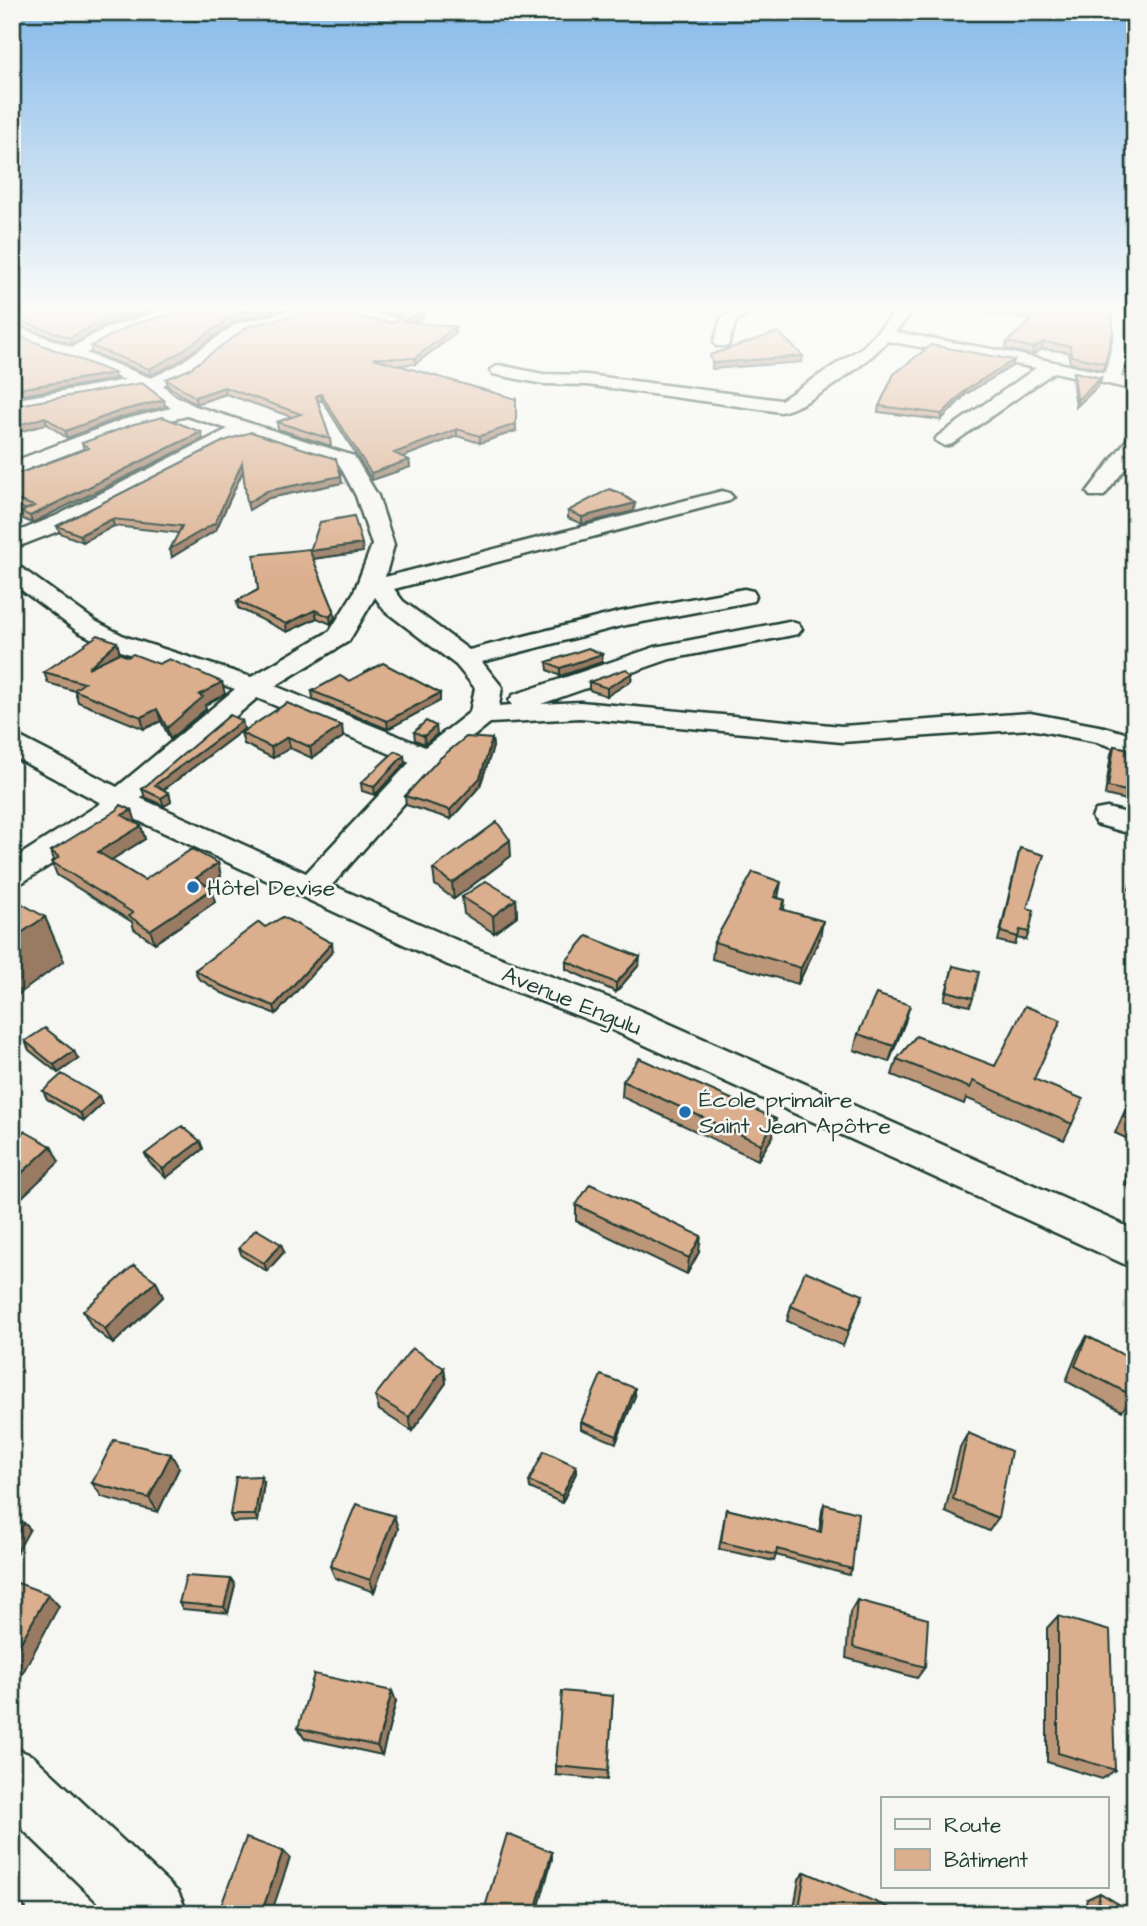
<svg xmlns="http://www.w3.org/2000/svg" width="1147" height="1926" viewBox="0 0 1147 1926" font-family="'Architects Daughter',sans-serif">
	<rect width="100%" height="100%" fill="#f6f6f2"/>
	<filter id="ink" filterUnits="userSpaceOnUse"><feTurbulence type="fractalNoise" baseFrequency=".0143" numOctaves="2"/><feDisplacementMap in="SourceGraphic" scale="14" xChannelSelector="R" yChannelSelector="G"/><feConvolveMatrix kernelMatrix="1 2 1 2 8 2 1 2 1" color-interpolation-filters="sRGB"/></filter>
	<g filter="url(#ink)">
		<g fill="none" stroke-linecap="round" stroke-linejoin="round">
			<g stroke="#1f3d34" stroke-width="5">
				<path id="street" d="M163,310H192L189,313L132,329L86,353L151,378L176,366L238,323L295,310H325L322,313L249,330L188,374L163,385L172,394L195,406L354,456L378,496L394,545L385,577L722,491L729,493L733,497L729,501L394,589L403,601L469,650L619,612L744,589L753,591L756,596L753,601L744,603L621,626L482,662L502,687L499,706L512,705L509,701L513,695L655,647L789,621L798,624L802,629L798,634L670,659L541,704L580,702L842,726L1030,713L1104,727L1135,736V754L1097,742L1030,729L842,742L580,718L490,723L438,765L332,885L472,947L625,1004L1135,1230V1269L599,1024L448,965L124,814L120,821L23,882L12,886V860L101,803L12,756V736L22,738L117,787L235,689L108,647L77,631L12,583V565L20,567L95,621L126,637L251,677L330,631L354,592L372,545L356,496L339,464L246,434L74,525L12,549V534L58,515L228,429L187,416L135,428L12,475V462L122,420L171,408L144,387L12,411V400L125,380L12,336V325L72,347L106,328ZM375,597L385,611L456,665L475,688L470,712L425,747L275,686L349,641ZM257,698L410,762L306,873L140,798Z
					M345,310H365L399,319L401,322L393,327L361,320Z
					M733,310H752L736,321L728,346H716L714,342L721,319Z
					M897,310H914L895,332L1003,351L1105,373L1114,337L1112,310H1128L1129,346L1121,377L1135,380V390L1054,372L952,444L945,446L935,440L938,436L1036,368L887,341C868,363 809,406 781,412L587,385L543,384L493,374L490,370L499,365L543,374L587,375L781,400L864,346Z
					M1135,436V456L1104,496H1090L1087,492L1090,488L1128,438Z
					M1107,808L1135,815V835L1096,824L1092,817L1096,810Z
					M12,1747L33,1756L178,1892L188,1914H110L12,1819Z"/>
			</g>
			<use href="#street" fill="#f6f6f2" fill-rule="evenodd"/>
		</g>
		<path fill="#bc9679" stroke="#1f3d34" stroke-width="2" d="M12,310L105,326L72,344L12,323Z
			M376,310H420L423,317L412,323L455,327V334L415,364L395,365L516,431L480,443L457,436L402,457L409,460L410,467L372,480L322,400L318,402L330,439L331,446L278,429L277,422L292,417L226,394L196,404L168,386L166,379L360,317L392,323L401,318L400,316Z
			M969,310H1112L1113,330L1103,370L1070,363L1068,352L1042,349L1032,355L1005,349L1007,342L1032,320Z
			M1131,310H1135V378L1124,375L1132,346Z
			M237,320L175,364L151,375L92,353L91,346Z
			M1012,366L966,394L941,420L878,412L879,406Z
			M1074,372L1101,378L1099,385L1076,407L1072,379Z
			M12,406L165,407L121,417L67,438L47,424L12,434Z
			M203,439L32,523L23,519L21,512L27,510L12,504V476L84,450L82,443Z
			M224,441L342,483L269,498L249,510L243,471L216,530L172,557L179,533L114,526L83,542L60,533L57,526Z
			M568,511H634L582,524L568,518Z
			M363,552L313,559L335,617L331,624L317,618L287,632L238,608L237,601L258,590L311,554Z
			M120,654L128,657L225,694L205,705L206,709L170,739L161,721L144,729L78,702L75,691L48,683L44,672Z
			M547,662H602L560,676L548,670Z
			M632,673L631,681L607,696L589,690V682Z
			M349,681L440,693V701L388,729L313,699L312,691Z
			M242,721L244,729L163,790L169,793L171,802L164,806L145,797L142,789Z
			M342,726L343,737L312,758L290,748L273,758L244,744L241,733Z
			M414,732L437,734L425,744L415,740Z
			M492,739L493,747L480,786L451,819L406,805L405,796Z
			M1114,746L1135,750V802L1105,795L1111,754Z
			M405,763L375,795L362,791L361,783Z
			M132,810L135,823L141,826L145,839L111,860L144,880L218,863L221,876L207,886L215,902L155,943L134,929L132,922L57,875L52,862L54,860L51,851Z
			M1020,848L1029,932L1026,940L1017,938L1015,945L998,941Z
			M511,856L454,899L435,885L433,869Z
			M1135,862V892L1129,890Z
			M462,897L516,899L517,916L494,933L464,914Z
			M778,898L785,900L784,909L820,938L798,984L712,959L714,942Z
			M265,927L333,951L276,1014L222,993L198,978L195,970Z
			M566,961L639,965L616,992L566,969Z
			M953,966L973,998L970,1006L944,1000Z
			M905,1022L889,1062L854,1050L858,1034Z
			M25,1041L78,1059L58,1073L29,1050Z
			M897,1059L995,1066L1035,1079L1072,1124L1064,1140L966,1098L964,1104L892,1075Z
			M623,1081L773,1136L758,1160L622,1097Z
			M1135,1088V1188L1125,1185L1130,1140L1115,1133Z
			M43,1091L99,1096L102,1104L84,1121L47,1099Z
			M200,1141L203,1149L166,1178L149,1162L145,1154Z
			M576,1205L699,1252L687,1274L576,1221Z
			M281,1244L284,1252L267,1271L242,1256L239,1248Z
			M156,1281L163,1297L113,1344L92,1327L83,1311Z
			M863,1295L843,1346L787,1321L791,1306Z
			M1087,1336L1133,1396L1122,1411L1066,1381L1078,1351Z
			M444,1368L446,1383L412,1431L379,1410L375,1396Z
			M635,1396L616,1443L581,1429V1422Z
			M968,1433L998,1518L989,1531L945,1512L960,1447Z
			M576,1466V1473L562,1503L530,1488L529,1481Z
			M179,1468L158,1512L102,1497L92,1483Z
			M264,1483L258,1521L233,1522L230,1515Z
			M824,1504L852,1569L849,1575L776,1555L774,1561L719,1549L726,1509L819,1532L822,1511Z
			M394,1516L398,1529L374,1592L335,1578L330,1566Z
			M231,1579L235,1585L228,1613L183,1609L179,1603Z
			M857,1600L925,1667L917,1678L846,1658L850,1612Z
			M1058,1616L1115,1770L1102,1779L1047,1762V1628Z
			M392,1691L396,1701L382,1755L304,1738L298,1728Z
			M613,1696L607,1780L556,1775V1766Z
			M805,1872L889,1914H793L799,1879Z
			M1100,1893L1135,1914H1084L1087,1899Z"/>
		<path fill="#997a63" stroke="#1f3d34" stroke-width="2" d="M134,310H154L105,326L72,344L70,338L104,319Z
			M255,310H283L237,320L175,364L151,375L149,369L236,314Z
			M423,311V317L403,327V321Z
			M455,327V334L415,364V358Z
			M1043,342L1042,349L1032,355L1033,348Z
			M803,356L802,362L712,369V363Z
			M1014,360L1012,366L966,394L941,420L942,414L968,388Z
			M114,373L115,379L12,397V390Z
			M1101,378L1099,385L1076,407L1077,400Z
			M224,387L226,394L196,404L195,397Z
			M321,394L322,400L317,402L316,396Z
			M516,399V431L480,443V436Z
			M164,400L165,407L121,417L67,438L65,431L120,411Z
			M45,417L47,424L12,434V427Z
			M457,429V436L395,460L394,453Z
			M201,432L203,439L32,523L30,516Z
			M409,460L410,467L372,480L371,473Z
			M242,463L243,470L216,530L172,557L170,549Z
			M341,476L342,483L269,498L249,510L247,503L267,491Z
			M635,503L634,511L582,524V517Z
			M112,519L114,526L83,542L80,535Z
			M362,544L363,552L311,559L310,551Z
			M315,610L317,618L287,632L286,624Z
			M334,610L335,617L331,624L330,617Z
			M117,642L120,654L88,668Z
			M602,654V662L560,676V668Z
			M632,673L631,681L607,696V688Z
			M222,682L225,694L205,705L206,709L170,739L167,728L199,695Z
			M440,693V701L388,729L387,721Z
			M157,709L161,721L144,729L141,717Z
			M242,721L244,729L158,794L155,785Z
			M342,726L343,737L312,758L310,747Z
			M436,726L437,734L425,744L424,736Z
			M288,737L290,748L273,758L271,747Z
			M492,739L493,747L480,786L451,819L450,810Z
			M404,755L405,763L375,795L374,787Z
			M169,793L171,802L164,806L161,798Z
			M132,810L136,822L127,828L122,815Z
			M141,826L145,839L103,865L98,852Z
			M510,840L511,856L454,899L452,883Z
			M218,863L221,876L200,892L196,878Z
			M781,882L778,898L774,897Z
			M212,889L215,902L155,943L150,930Z
			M516,899L517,916L494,933L493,916Z
			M45,917L64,961L12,999V939Z
			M823,921L820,938L798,984L801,968Z
			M332,943L333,951L276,1014L274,1006Z
			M640,957L639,965L616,992V983Z
			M910,1005L905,1022L889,1062L894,1046Z
			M74,1051L78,1059L58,1073L54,1065Z
			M99,1096L102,1104L84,1121L80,1113Z
			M776,1119L773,1136L758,1160L761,1144Z
			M200,1141L203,1149L166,1178L163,1169Z
			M51,1146L59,1162L15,1204L12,1199V1182Z
			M701,1236L699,1252L687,1274L689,1258Z
			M281,1244L284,1252L267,1271L264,1263Z
			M156,1281L163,1297L113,1344L105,1329Z
			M444,1368L446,1383L412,1431L409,1417Z
			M635,1388V1396L616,1443L617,1436Z
			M171,1454L179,1468L158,1512L149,1498Z
			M576,1466V1473L562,1503V1496Z
			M261,1476L264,1483L258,1521L255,1515Z
			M394,1516L398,1529L374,1592L370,1580Z
			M24,1523L30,1529L12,1561V1544Z
			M231,1579L235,1585L228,1613L224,1607Z
			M48,1594L59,1606L15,1687L12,1684V1658Z
			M392,1691L396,1701L382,1755L377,1746Z
			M283,1851L290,1858L271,1914H261Z
			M552,1852V1859L537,1914H534Z
			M12,1897L26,1908L23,1914H12Z"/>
		<path fill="#dbae8d" stroke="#1f3d34" stroke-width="2" d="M12,310H134L104,319L70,338L12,318Z
			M186,310H255L236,314L173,357L149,369L91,346L131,325Z
			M319,310H350L360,317L392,323L403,317L398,310H419L423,311L403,321L455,327L415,358H373L516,399V424L480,436L457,429L394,453L409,460L371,473L321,394L316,396L330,439L277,422L301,414L224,387L195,397L166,379L188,370L249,326Z
			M1010,310H1112L1113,330L1105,363L1071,356L1070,346L1043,342L1033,348L1007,342L1038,314Z
			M1133,310H1135V370L1126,368L1134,339Z
			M778,332L803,356L712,363L710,355Z
			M12,333L114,373L12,390Z
			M931,345L1014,360L968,388L942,414L879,406L894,374Z
			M1074,372L1101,378L1077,400Z
			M142,383L164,400L120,411L65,431L45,417L12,427V406Z
			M163,417L201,432L30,516L21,512L34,506L12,498V476L89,448L82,443L134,424Z
			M251,432L336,459L341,476L267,491L247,503L242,463L215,523L170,549L182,526L112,519L80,535L57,526L224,441Z
			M609,489L620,493L635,503L582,517L568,511Z
			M354,516L362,544L310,551L320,522Z
			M309,549L334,610L330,617L315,610L286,624L237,601L258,590L254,555Z
			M98,635L117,642L88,668L119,653L128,657L133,654L159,664L169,659L222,682L199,695L203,697L167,728L157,709L141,717L74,690L84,683L44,672Z
			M588,648L602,654L560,668L547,662Z
			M383,663L440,693L387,721L312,691L340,676L349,681Z
			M626,669L632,673L607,688L589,682Z
			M287,703L342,726L310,747L288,737L271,747L241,733Z
			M230,715L242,721L155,785L169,793L161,798L142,789Z
			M426,721L436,726L424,736L414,732Z
			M466,737L492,739L480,778L450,810L405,796L439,759Z
			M1114,746L1135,750V793L1108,787Z
			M395,751L404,755L374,787L361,783Z
			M121,805L132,810L122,815L141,826L98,852L144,880L192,849L218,863L196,878L212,889L150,930L129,916L133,913L52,862L59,857L51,851L117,810Z
			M497,822L510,840L452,883L433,869Z
			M1020,848L1044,855L1027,908L1034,910L1029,932L1020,930L1018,937L1001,932Z
			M753,872L781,882L774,897L785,900L781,909L823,921L801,968L714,942Z
			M486,881L516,899L493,916L462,897Z
			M12,898L45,917L12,939Z
			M283,917L332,943L274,1006L220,985L195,970L259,922L265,927Z
			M587,936L640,957L616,983L566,961Z
			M953,966L979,972L973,998L947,991Z
			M876,994L910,1005L894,1046L858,1034Z
			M1025,1006L1061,1020L1034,1079L1083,1099L1072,1124L973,1081L970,1088L897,1059L916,1036L995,1066Z
			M45,1028L74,1051L54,1065L25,1041Z
			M639,1058L776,1119L761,1144L623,1081Z
			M62,1074L99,1096L80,1113L43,1091Z
			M1135,1092V1122L1124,1117Z
			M182,1126L200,1141L163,1169L145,1154Z
			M24,1131L51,1146L12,1182V1142Z
			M590,1184L701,1236L689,1258L576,1205Z
			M256,1229L281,1244L264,1263L239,1248Z
			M134,1265L156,1281L105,1329L83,1311Z
			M805,1271L863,1295L848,1331L791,1306Z
			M1087,1336L1135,1361V1390L1133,1396L1075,1366Z
			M412,1348L444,1368L409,1417L375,1396Z
			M601,1375L635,1388L617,1436L581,1422Z
			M968,1433L1011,1451L998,1518L953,1499Z
			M114,1440L171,1454L149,1498L92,1483Z
			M544,1451L576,1466L562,1496L529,1481Z
			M261,1476L255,1515H230L236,1477Z
			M356,1504L394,1516L370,1580L330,1566Z
			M824,1504L858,1513L852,1569L777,1549L776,1555L721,1542L726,1509L821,1532Z
			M12,1519L24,1523L12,1544Z
			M186,1576L231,1579L224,1607L179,1603Z
			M12,1581L48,1594L12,1658Z
			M857,1600L928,1619L925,1667L853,1647Z
			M1058,1616L1110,1631L1115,1770L1058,1753Z
			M314,1674L392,1691L377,1746L298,1728Z
			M562,1691L613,1696L608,1771L556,1766Z
			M507,1834L552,1852L534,1914H483Z
			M246,1838L283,1851L261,1914H218Z
			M805,1872L890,1908L889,1914H798Z
			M1100,1893L1135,1914H1096Z"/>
	</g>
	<linearGradient id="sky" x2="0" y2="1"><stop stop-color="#84b9e9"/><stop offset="0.53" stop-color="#fbfbf9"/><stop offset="1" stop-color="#fbfbf9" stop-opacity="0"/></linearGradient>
	<rect width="1147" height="580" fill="url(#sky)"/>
	<g fill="#1f6fb2" stroke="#f6f6f2" stroke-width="2.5">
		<circle cx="193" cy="887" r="7"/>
		<circle cx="685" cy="1112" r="7"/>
	</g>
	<g text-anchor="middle" stroke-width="5" stroke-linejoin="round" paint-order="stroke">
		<g font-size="23" fill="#1f3d34" stroke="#f6f6f2" text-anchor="start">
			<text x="207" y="895">Hôtel Devise</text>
			<text x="699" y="1107">École primaire<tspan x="699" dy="26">Saint Jean Apôtre</tspan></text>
		</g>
		<g font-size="23" fill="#1f3d34" stroke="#f6f6f2">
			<text transform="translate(572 1000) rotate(22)" y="8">Avenue Engulu</text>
		</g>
	</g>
	<rect width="1147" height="1926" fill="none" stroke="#f6f6f2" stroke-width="42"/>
	<rect x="21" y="21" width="1105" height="1884" fill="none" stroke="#1f3d34" stroke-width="2.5" filter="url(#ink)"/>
	<rect x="881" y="1797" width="228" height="91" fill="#f6f6f2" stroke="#a0aca6" stroke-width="2"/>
	<rect x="895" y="1819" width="35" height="10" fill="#f6f6f2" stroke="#a0aca6" stroke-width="2"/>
	<text x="944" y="1832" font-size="21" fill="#1f3d34">Route</text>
	<rect x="895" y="1849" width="35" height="21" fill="#dbae8d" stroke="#a0aca6" stroke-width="2"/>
	<text x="944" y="1867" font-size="21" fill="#1f3d34">Bâtiment</text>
</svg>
